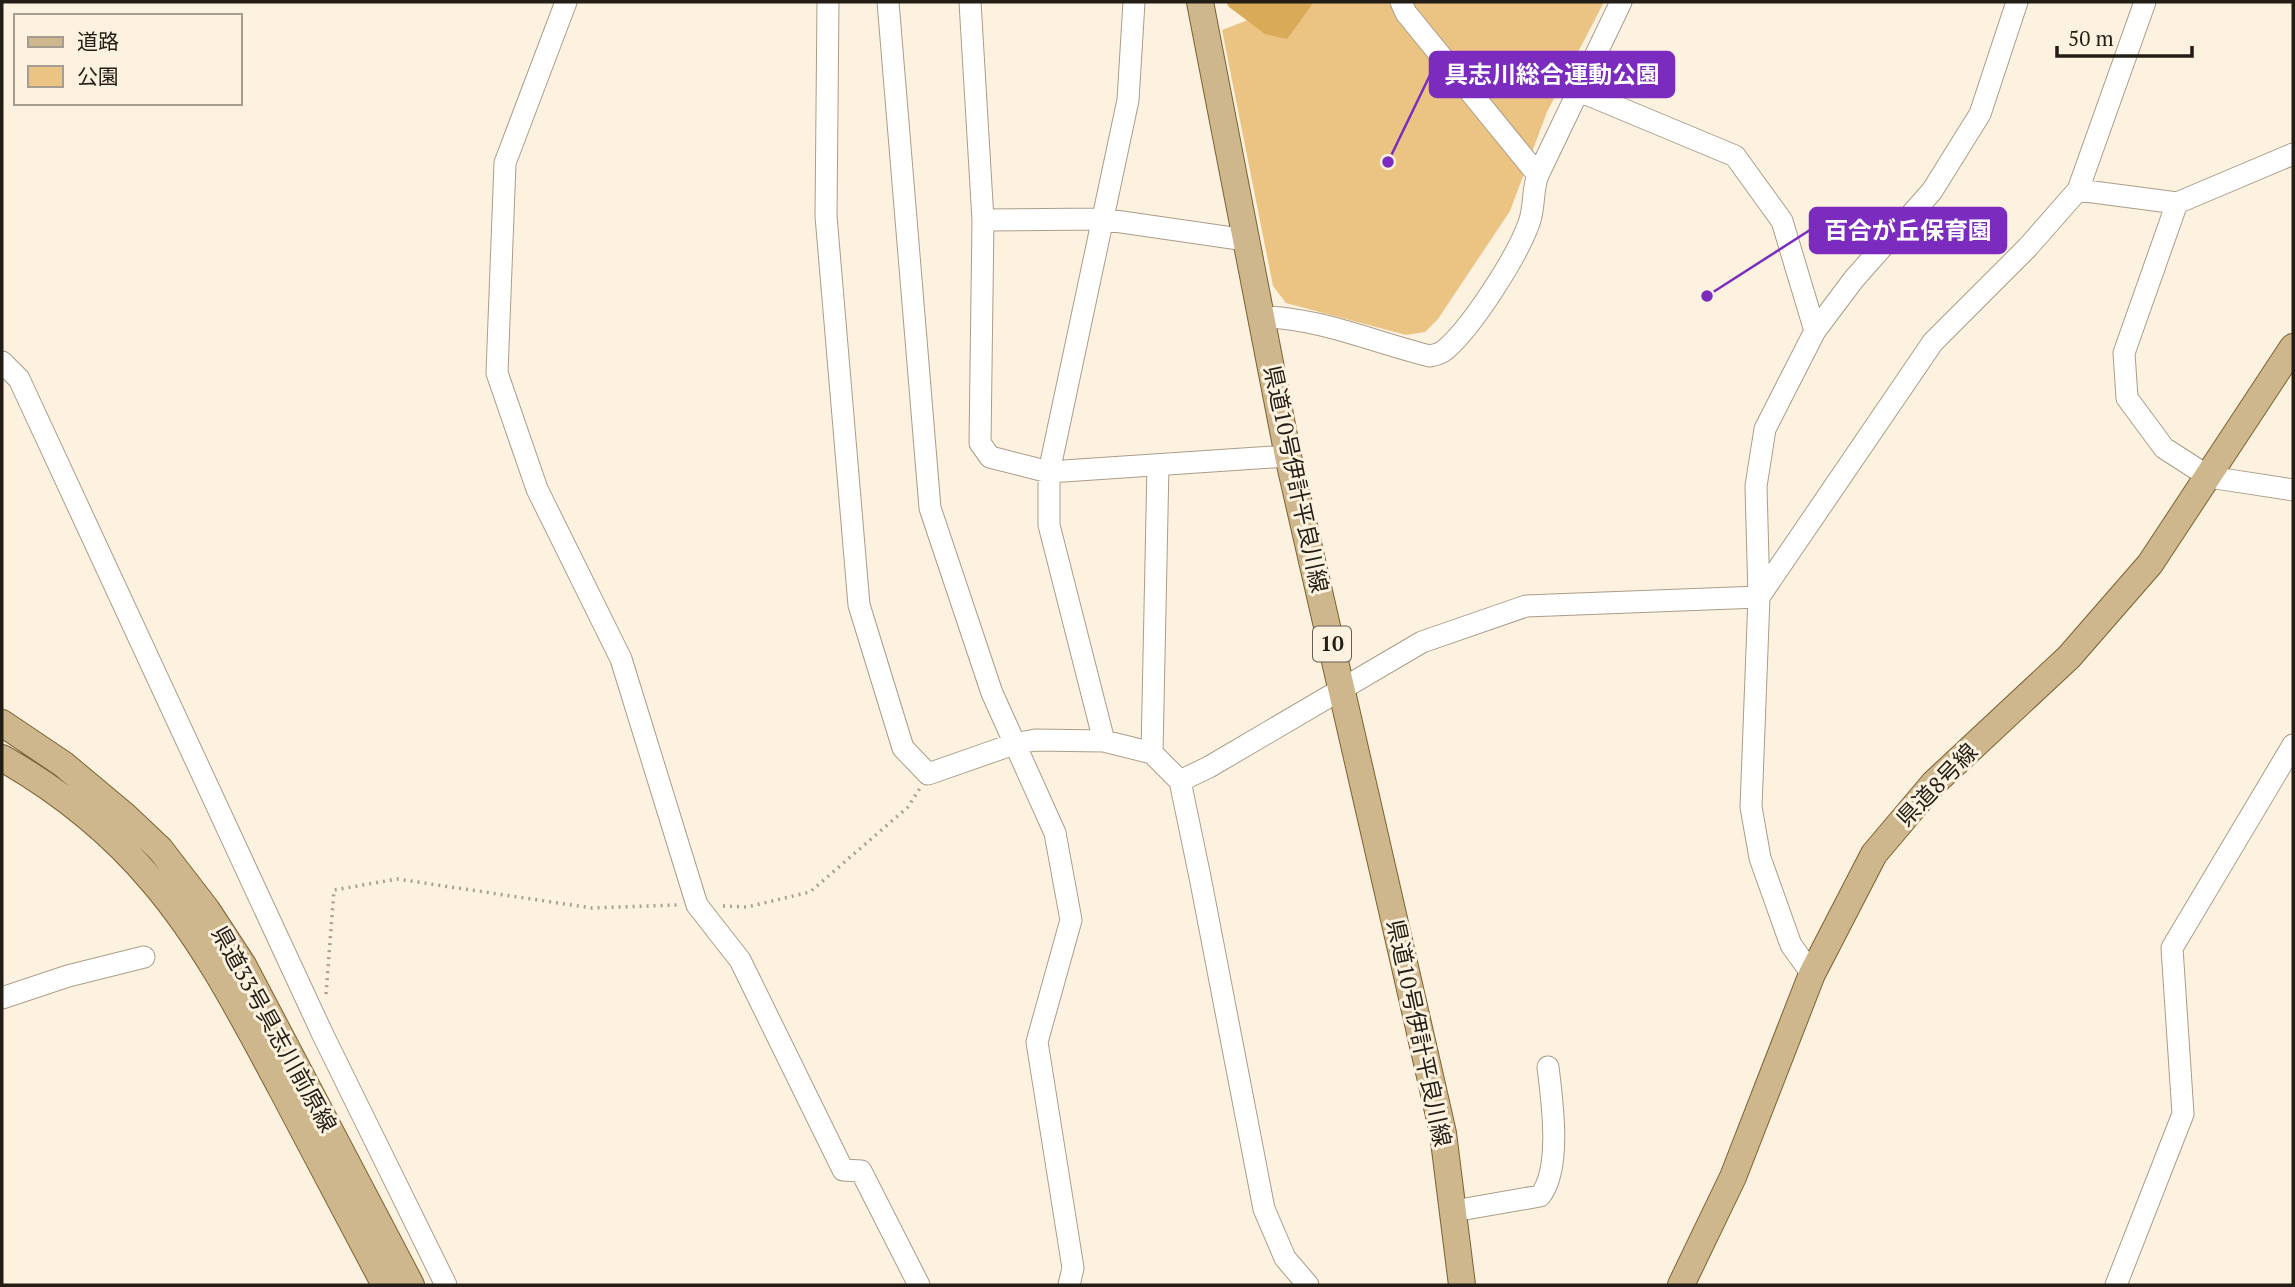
<svg xmlns="http://www.w3.org/2000/svg" width="2295" height="1287" viewBox="0 0 2295 1287" font-family="'PT Serif','Noto Sans JP',serif">
	<rect width="100%" height="100%" fill="#fdf2e0"/>
	<path fill="#ebc483" d="M1295,2H1604L1547,112L1510,211L1438,319L1425,332L1406,335L1286,303L1273,286L1222,30Z"/>
	<path fill="#d9aa57" d="M1226,2H1314L1287,39L1265,34L1229,7Z"/>
	<g fill="none" stroke-linecap="round" stroke-linejoin="round">
		<g stroke="#aa9d88" stroke-width="23">
			<path id="minor" d="M566,2L505,163L497,373L537,489L621,659L697,905L740,960L843,1170L861,1171L919,1285
				M828,2L826,216L859,605L903,748L928,774L1014,744L1035,740L1104,741L1152,753L1180,781L1200,877L1264,1209L1285,1258L1308,1285
				M888,2L930,508L992,693L1055,833L1071,920L1037,1042L1073,1268L1069,1285
				M970,2L983,220L980,443L990,457L1049,472L1288,456
				M1401,2L1406,13L1538,175
				M1579,91L1735,156L1782,221L1815,331
				M2078,190L2177,203L2293,154
				M2177,203L2124,353L2127,398L2164,448L2209,477L2293,490
				M983,220L1101,219L1246,240
				M1262,317C1317,317 1376,343 1430,356C1435,355 1440,354 1445,350C1472,327 1517,257 1529,223C1535,207 1532,190 1538,175L1621,2
				M2,362L19,379L323,1035L446,1285
				M1759,597L1933,342L2028,247L2078,190L2145,2
				M1104,741L1049,525V472L1128,100L1134,2
				M1152,753L1158,465
				M1180,781L1209,767L1422,642L1526,606L1759,597
				M1812,974L1791,945L1760,858L1751,807L1759,597L1756,486L1765,429L1815,331L1854,279L1932,191L1980,114L2017,2
				M2,998L68,976L144,957
				M1454,1211L1540,1196C1562,1169 1552,1100 1548,1067
				M2116,1285L2183,1114L2172,948L2293,745"/>
		</g>
		<g stroke="#7c6132" stroke-width="28">
			<path id="major" d="M1200,2L1288,456L1443,1133L1462,1285
				M2,723L63,764L124,815L160,849L207,910L243,965L411,1285
				M2,758C58,790 111,832 153,882C205,943 243,1017 281,1088C316,1154 350,1220 385,1285
				M1681,1285L1733,1177L1812,974L1874,854L1934,783L2069,657L2150,564L2293,347"/>
		</g>
		<path stroke="#a8a091" stroke-width="3.5" stroke-dasharray="2 5" stroke-linecap="butt" d="M723,906L747,907L810,892L908,807L920,788
			M326,994L334,890L397,879L592,908L677,905"/>
		<use href="#minor" stroke="#fff" stroke-width="21"/>
		<use href="#major" stroke="#ceb68d" stroke-width="26"/>
	</g>
	<g text-anchor="middle" stroke-width="6" stroke-linejoin="round" paint-order="stroke">
		<rect fill="#fdf2e0" stroke="#645d52" stroke-width="2" x="1313" y="626.5" width="38" height="35" rx="5"/>
		<g font-size="21" font-weight="bold" fill="#221d15">
			<text x="1332" y="651">10</text>
		</g>
		<g font-size="23" fill="#221d15" stroke="#fdf2e0">
			<text transform="translate(1296 479) rotate(78)" y="8">県道10号伊計平良川線</text>
			<text transform="translate(1937 785) rotate(-46)" y="8">県道8号線</text>
			<text transform="translate(274 1029) rotate(61)" y="8">県道33号具志川前原線</text>
			<text transform="translate(1419 1033) rotate(78)" y="8">県道10号伊計平良川線</text>
		</g>
	</g>
	<path fill="none" stroke="#7b2cbf" stroke-width="2.5" d="M1388 162L1430 75M1707 296L1810 230"/>
	<g fill="#7b2cbf" stroke="#fdf2e0" stroke-width="2.5">
		<circle cx="1388" cy="162" r="7"/>
		<circle cx="1707" cy="296" r="7"/>
	</g>
	<g fill="#7b2cbf" stroke="#7b2cbf" stroke-width="2.5">
		<rect x="1430" y="52" width="244" height="45" rx="7"/>
		<rect x="1810" y="208" width="196" height="45" rx="7"/>
	</g>
	<g font-size="24" text-anchor="middle" font-weight="bold" fill="#fff">
		<text x="1552" y="83">具志川総合運動公園</text>
		<text x="1908" y="239">百合が丘保育園</text>
	</g>
	<rect width="2295" height="1287" fill="none" stroke="#221d15" stroke-width="7"/>
	<rect x="14" y="14" width="228" height="91" fill="#fdf2e0" stroke="#a59d8f" stroke-width="2"/>
	<rect x="28" y="37" width="35" height="10" fill="#ceb68d" stroke="#a59d8f" stroke-width="2"/>
	<text x="77" y="49" font-size="21" fill="#221d15">道路</text>
	<rect x="28" y="66" width="35" height="21" fill="#ebc483" stroke="#a59d8f" stroke-width="2"/>
	<text x="77" y="84" font-size="21" fill="#221d15">公園</text>
	<path d="M2057 46v10h135v-10" fill="none" stroke="#221d15" stroke-width="3.5"/>
	<text x="2068" y="46" font-size="21" fill="#221d15" stroke="#fdf2e0" stroke-width="5" paint-order="stroke">50 m</text>
</svg>
